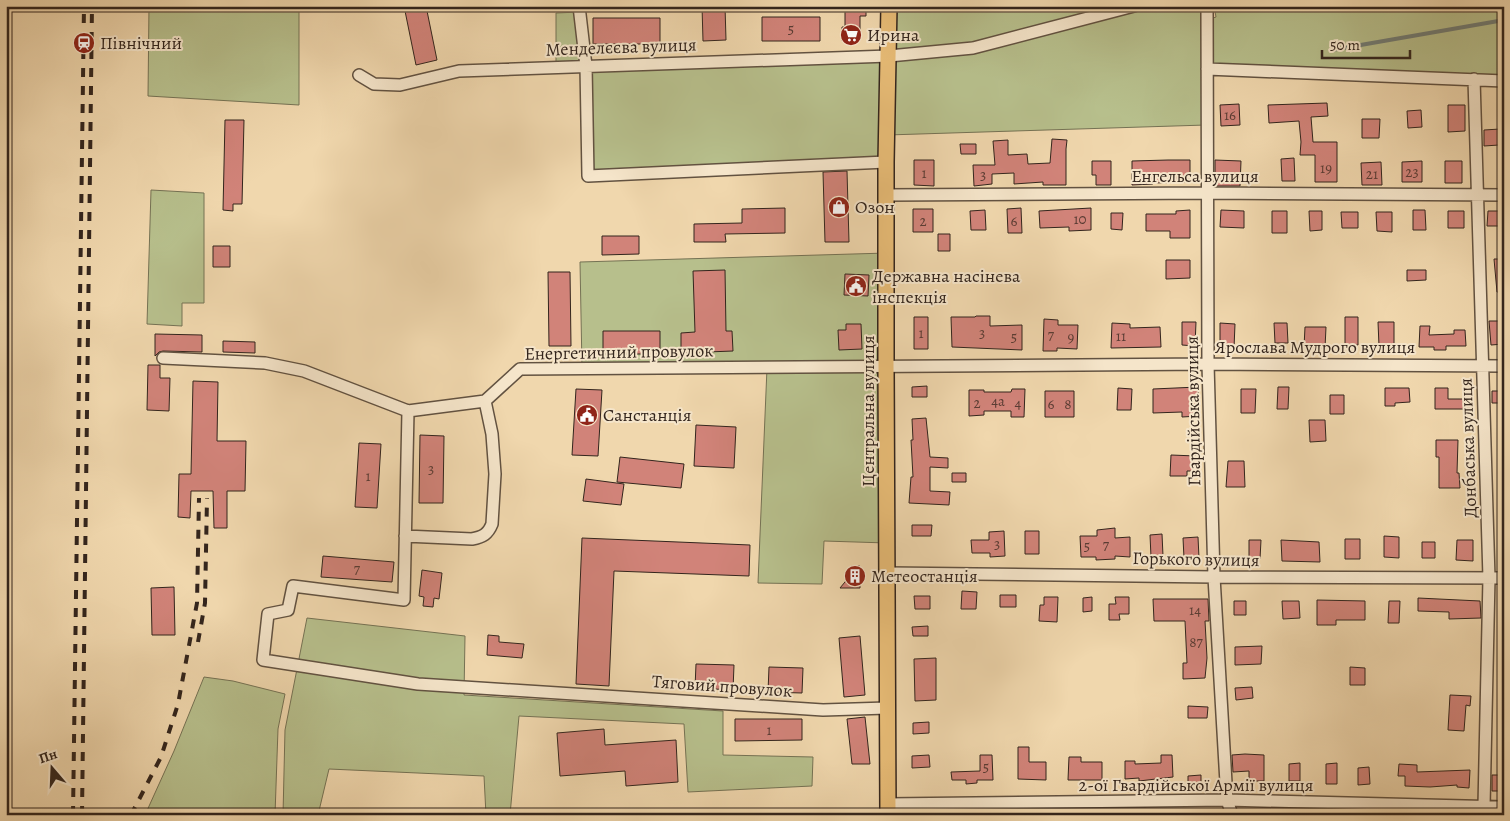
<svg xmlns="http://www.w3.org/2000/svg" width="1510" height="821" viewBox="0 0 1510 821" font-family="Alegreya,serif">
	<rect width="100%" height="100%" fill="#f0d7ad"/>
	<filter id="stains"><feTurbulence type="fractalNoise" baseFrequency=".004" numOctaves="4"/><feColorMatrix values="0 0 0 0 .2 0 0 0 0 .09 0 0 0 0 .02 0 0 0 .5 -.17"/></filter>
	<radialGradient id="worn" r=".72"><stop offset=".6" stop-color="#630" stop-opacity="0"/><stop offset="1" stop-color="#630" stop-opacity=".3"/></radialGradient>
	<path fill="#b7bf8c" stroke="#757254" d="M149,6H299V105L148,96Z
		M889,6H1207V20L1216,17L1214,6H1504V81L1207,69L1206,125L887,135L886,162L588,176L586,66L556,67V13L579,12L586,66L889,56Z
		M151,190L204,193V303H182V326L147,324Z
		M887,253V543L824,541L822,584L758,583L767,368H582L580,262Z
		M307,618L465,636L464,695L723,711V755L813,757L812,786L688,792L684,724L519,716L510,815H486L484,776L329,769L318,815H283L285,730Z
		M204,677L233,681L285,694L278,729L275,815H145L174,751Z"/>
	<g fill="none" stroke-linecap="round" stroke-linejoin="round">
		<path stroke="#717d76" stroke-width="4" d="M1332,50L1504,20"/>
	</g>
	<path fill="#d18379" stroke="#33251d" d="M404,6H426L437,60L416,65Z
		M702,6H725L726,40L703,41Z
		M845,6H866V16H860V40L842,41V27H845Z
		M762,17H820V41H762Z
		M593,18H660V44H593Z
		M1327,103L1328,116L1311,117L1313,142H1337V182H1315V155H1300L1301,142L1299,121L1269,123L1268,105Z
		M1239,104L1240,125L1221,126L1220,105Z
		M1448,105H1465V131L1448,132Z
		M1421,110L1422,127L1408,128L1407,111Z
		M1362,119H1380L1379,138H1362Z
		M225,120H244L242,204H233V211L223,210Z
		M1500,129L1499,145L1484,146V130Z
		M1052,139L1067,140L1066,149V185H1043V182L1014,184V173L992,174V184L974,186L973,165H995L993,141L1008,140V155L1027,154L1028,164L1050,163Z
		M960,144H976V154H961Z
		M1294,158L1295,181H1282L1281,159Z
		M914,160H934V186L914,185Z
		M1168,160H1190V182L1153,183V184L1132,185V161Z
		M1215,160L1241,161L1240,186H1215Z
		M1092,161H1111V185H1096V175H1092Z
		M1422,161V182H1402V162Z
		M1445,161H1462V183H1445Z
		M1381,162L1382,185H1362L1361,163Z
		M847,171L849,242H825L823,172Z
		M785,208V233L725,234L726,242H694V224L742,223V209Z
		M1021,208L1022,233H1008L1007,209Z
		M1091,208V230L1069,231V227L1040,228L1039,211Z
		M913,209H933V232H913Z
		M985,210L986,230H971L970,211Z
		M1190,210V238H1170V231H1146V214H1176V211Z
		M1221,210L1244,211V228L1220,227Z
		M1413,210H1425L1426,230H1413Z
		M1272,211H1287V233H1272Z
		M1309,211H1322V230L1310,231Z
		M1448,211H1464V228H1448Z
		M1488,211H1504L1503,226H1487Z
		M1341,212H1358V228H1342Z
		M1376,212H1392V232L1377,231Z
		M1111,213H1123L1122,230L1111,229Z
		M938,234H950V251H938Z
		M602,236H639V254L602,255Z
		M213,246H230V267H213Z
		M1494,259H1504V292H1497Z
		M1166,260H1190V278L1166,279Z
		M725,270L726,331H732L733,351L681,353V333L695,332L693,271Z
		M1407,270H1426V280L1407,281Z
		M548,272H570L571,346H549Z
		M845,274L869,275L868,296L844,295Z
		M976,316H990V326L1022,325V350L952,347L951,317H975Z
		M914,317H928V349H914Z
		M1345,317H1358V345H1345Z
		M1044,319L1058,320V325H1078L1077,349L1057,348V351H1043Z
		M1489,321H1503L1504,344L1491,345Z
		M1182,322H1196L1195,346L1182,345Z
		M1378,322H1394V346H1379Z
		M1112,323L1130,324V328L1160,327L1161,347L1111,348Z
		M1220,323L1235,324L1234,348H1220Z
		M1274,323H1287L1288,343H1275Z
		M846,324H861L862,349L839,350L838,330H846Z
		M1420,326H1430L1429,335L1454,334V330H1465L1466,346H1446V350H1434V347H1419Z
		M1305,327H1326L1325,348L1304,347Z
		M603,331H660V354H603Z
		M155,334L202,335V352L163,351L159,352L155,356Z
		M223,341L255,342V353L223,352Z
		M148,365H160V378H170L169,411L147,410Z
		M193,381L218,382L217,441H246L245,491H227V528H214L213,491H191L190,518L178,517L179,474H191Z
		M927,386V397H912V387Z
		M1198,387L1199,416L1182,417V412L1153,413V389Z
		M1278,387H1289L1288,409H1277Z
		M1118,388L1132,389L1131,410H1117Z
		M1385,388H1409L1410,402L1395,403V406H1385Z
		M1435,388H1448V399H1471V409H1435Z
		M576,389L602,390L598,456L572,455Z
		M1012,389H1025L1024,417H1011V411H984V415L969,416V390H984V392H1011Z
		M1241,389H1256L1255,413H1241Z
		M1045,391H1074V417H1045Z
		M1492,391H1504V403H1492Z
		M1330,395H1344V414H1330Z
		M926,418L930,457L948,458V468L930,467V491L950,492L949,505L909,503L911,477H913L911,440H913L912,419Z
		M1309,420H1325L1326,441L1310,442Z
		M696,425L736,427L734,468L694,466Z
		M420,435L444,436L443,503H419Z
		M1436,440H1458L1457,473H1459L1460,488H1439V457H1436Z
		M359,443L381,444L377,508L355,507Z
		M1171,455L1196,456V471H1187V476H1170Z
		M620,457L684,464L681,488L617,482Z
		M1228,461H1244L1245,487H1226Z
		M952,473H966V482H952Z
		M586,479L624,484L621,505L583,501Z
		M912,525H932L931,536H912Z
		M1115,528V538L1130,537V557L1115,556V559L1096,560V557H1081L1080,536H1097V530Z
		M1004,531L1005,556L990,557V553H972L971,540H989V532Z
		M1025,531H1039V554H1025Z
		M1162,534L1163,556L1151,557L1150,535Z
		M1384,536L1399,537V558L1384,557Z
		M1198,537L1199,558H1184L1183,538Z
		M582,538L750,545L749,576L614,571L609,686L576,684Z
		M1345,539H1360V559H1345Z
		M1249,540H1261L1260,559H1249Z
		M1281,540L1319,542L1320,562L1282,561Z
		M1457,540H1473V561L1456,560Z
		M1422,542H1435V558H1422Z
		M323,556L394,562L392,582L321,577Z
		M859,565L860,588H840Z
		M422,570L442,573L439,599L434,598L433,607L423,606L424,597L419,596Z
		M174,587L175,635H152L151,588Z
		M962,591L977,592L976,609H961Z
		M1000,595H1016V607H1000Z
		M914,596H930V609H915Z
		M1044,597H1058L1057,622L1039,621L1040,605H1044Z
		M1092,597V611L1083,612V598Z
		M1115,597H1129V614H1119L1120,620H1109V604H1116Z
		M1418,598L1480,601L1481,618L1449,619V612L1418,611Z
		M1153,599H1208L1209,621H1205L1207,658L1205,678L1183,679V663H1187L1185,621H1154Z
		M1317,600L1365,601V620H1336V625H1317Z
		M1234,601H1246V615H1234Z
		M1282,601H1299L1300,618L1283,619Z
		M1389,601H1400L1399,623H1388Z
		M928,626V636H913L912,627Z
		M488,635L499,636V642L524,644L522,658L487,655Z
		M860,636L865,695L844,697L839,638Z
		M1262,646L1261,664L1235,665V647Z
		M936,658V700L915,701L914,659Z
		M696,664L734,665L733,690L695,688Z
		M769,667L803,668L802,693L768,692Z
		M1350,667L1365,668V685H1350Z
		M1252,687L1253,698L1236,700L1235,688Z
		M1450,695L1471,696L1470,706L1466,705L1464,731L1448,730Z
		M1188,706L1208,707L1207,718H1188Z
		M865,717L870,764H852L847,719Z
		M735,719H802V740L735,741Z
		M929,722V733L913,734V723Z
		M604,729L605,745L676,740L678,782L626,786L625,771L560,776L557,733Z
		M1018,747H1029V762H1046V780L1018,779Z
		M1245,754L1264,755V781H1249V771L1233,772L1232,755Z
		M929,755L930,767L912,768V756Z
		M980,755H992L993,780H977V783L966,784V780H952L951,772L980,771Z
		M1161,755H1172L1173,777L1139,781V778L1125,779V761H1135V764L1161,763Z
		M1069,757H1081V762H1102V780H1068Z
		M1300,763V781H1289V764Z
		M1337,763V784H1326V764Z
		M1399,764L1417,765V772L1470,770L1469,788L1457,787V785L1430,787L1405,786V776H1398Z
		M1369,767L1370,784L1358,785V768Z
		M1201,775V788H1188V776Z
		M1492,775H1504V791H1492Z"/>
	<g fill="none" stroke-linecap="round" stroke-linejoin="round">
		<g stroke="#625241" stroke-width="14">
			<path id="minor" d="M579,6L586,66L588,176L886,162
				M1207,6L1208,364L1214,577L1227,800L1232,815
				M1207,69L1504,81
				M359,75L374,84L400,85L459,71L889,56L973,48L1134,6
				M1474,79L1489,578L1484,806L1487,815
				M887,195L1207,193L1504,195
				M163,358L265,363L304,371L408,411L485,401L520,369L1208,364L1504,366
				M408,411L404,600L293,586L288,610L268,614L263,660L418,684L823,710L887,708
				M405,536L472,539C483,537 488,534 492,524L495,474L492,434L485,401
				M888,573L1214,577L1504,578
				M888,804L1227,800L1504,807"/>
		</g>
		<g stroke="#33251d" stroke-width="18">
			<path id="major" d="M888,815L886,366V162L889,6"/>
		</g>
		<use href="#minor" stroke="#f5e5ca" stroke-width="11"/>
		<use href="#major" stroke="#e8bc76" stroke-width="15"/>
		<path stroke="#33251d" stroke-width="4" stroke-dasharray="9 9" stroke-linecap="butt" d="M198,642L205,603L207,498
			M73,815L84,6
			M82,815L92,6
			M131,815L161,757L178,704L197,603L199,498"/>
	</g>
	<defs>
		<g id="supermarket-disc" transform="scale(1.125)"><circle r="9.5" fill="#8f2418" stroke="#f5e5ca"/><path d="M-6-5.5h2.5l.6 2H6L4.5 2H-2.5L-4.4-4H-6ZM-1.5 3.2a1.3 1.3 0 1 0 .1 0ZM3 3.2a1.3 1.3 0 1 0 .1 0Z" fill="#fff"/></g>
		<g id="station-disc" transform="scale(1.125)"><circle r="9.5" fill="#8f2418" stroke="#f5e5ca"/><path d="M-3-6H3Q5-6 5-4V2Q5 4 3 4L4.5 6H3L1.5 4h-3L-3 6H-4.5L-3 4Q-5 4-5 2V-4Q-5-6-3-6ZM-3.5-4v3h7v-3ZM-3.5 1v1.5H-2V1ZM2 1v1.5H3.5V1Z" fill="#fff"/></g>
		<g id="shop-disc" transform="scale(1.125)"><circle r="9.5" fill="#8f2418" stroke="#f5e5ca"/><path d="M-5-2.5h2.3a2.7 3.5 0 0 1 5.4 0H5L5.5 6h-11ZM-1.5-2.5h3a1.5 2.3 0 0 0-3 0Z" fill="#fff"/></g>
		<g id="civic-disc" transform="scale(1.125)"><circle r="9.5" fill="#8f2418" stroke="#f5e5ca"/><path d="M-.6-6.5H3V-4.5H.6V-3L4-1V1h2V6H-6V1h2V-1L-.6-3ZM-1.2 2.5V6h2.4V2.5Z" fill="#fff"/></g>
		<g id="building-disc" transform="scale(1.125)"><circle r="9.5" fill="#8f2418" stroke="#f5e5ca"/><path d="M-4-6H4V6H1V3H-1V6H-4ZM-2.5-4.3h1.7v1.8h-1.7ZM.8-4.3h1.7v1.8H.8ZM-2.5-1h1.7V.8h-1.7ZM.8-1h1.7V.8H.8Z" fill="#fff"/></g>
	</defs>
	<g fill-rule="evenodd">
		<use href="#supermarket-disc" x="851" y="35"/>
		<use href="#station-disc" x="84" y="43"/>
		<use href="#shop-disc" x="839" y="207"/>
		<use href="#civic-disc" x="856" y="286"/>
		<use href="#civic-disc" x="587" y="415"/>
		<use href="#building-disc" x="855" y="576"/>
	</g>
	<g text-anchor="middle" stroke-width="4" stroke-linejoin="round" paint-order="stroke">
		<g font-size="15" fill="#5a3c34">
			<text x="791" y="34">5</text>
			<text x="1230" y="120">16</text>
			<text x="1326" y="173">19</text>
			<text x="1412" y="177">23</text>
			<text x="924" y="178">1</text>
			<text x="1372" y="179">21</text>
			<text x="983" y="180">3</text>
			<text x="1080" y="224">10</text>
			<text x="923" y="226">2</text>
			<text x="1014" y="226">6</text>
			<text x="921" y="338">1</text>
			<text x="982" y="338">3</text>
			<text x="1051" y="340">7</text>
			<text x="1121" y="341">11</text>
			<text x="1014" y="342">5</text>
			<text x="1071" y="342">9</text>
			<text x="998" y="406">4а</text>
			<text x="977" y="408">2</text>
			<text x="1018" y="408">4</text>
			<text x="1051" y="409">6</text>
			<text x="1068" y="409">8</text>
			<text x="431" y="474">3</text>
			<text x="368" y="481">1</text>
			<text x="997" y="549">3</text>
			<text x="1106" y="550">7</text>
			<text x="1087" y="551">5</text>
			<text x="357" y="574">7</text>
			<text x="1195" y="615">14</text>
			<text x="1196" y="647">87</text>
			<text x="769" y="735">1</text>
			<text x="986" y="772">5</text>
		</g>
		<g font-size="18" fill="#33251d" stroke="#f5e5ca" text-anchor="start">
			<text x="867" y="41">Ирина</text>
			<text x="100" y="49">Північний</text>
			<text x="855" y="213">Озон</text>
			<text x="872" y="282">Державна насiнева<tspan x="872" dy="21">iнспекцiя</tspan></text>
			<text x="603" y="421">Санстанція</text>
			<text x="871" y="582">Метеостанція</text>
		</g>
		<g font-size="18" fill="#33251d" stroke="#f5e5ca">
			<text transform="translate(621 47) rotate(-2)" y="6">Менделєєва вулиця</text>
			<text x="1195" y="182">Енгельса вулиця</text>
			<text x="1315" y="353">Ярослава Мудрого вулиця</text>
			<text transform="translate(619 352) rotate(-1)" y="6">Енергетичний провулок</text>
			<text transform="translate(868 411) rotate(-90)" y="6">Центральна вулиця</text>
			<text transform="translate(1193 411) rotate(-91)" y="6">Гвардійська вулиця</text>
			<text transform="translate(1468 448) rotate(-92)" y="6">Донбаська вулиця</text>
			<text transform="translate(1196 559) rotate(1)" y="6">Горького вулиця</text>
			<text transform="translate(722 686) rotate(4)" y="6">Тяговий провулок</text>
			<text x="1196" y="791">2-ої Гвардійської Армії вулиця</text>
		</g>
	</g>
	<rect width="1510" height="821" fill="none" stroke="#f0d7ad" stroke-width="25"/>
	<rect x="8" y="8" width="1495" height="806" fill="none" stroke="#33251d" stroke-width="2.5"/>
	<rect x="12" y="12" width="1485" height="796" fill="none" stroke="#33251d"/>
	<g transform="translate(52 768) rotate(341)" stroke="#f5e5ca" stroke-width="4" paint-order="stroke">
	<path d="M0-4L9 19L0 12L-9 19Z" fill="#33251d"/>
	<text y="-8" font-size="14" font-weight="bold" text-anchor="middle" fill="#33251d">Пн</text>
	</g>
	<path d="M1322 50v8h88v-8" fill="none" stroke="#33251d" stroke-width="2.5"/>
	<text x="1330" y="50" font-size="15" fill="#33251d" stroke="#f5e5ca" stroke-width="4" paint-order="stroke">50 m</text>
	<rect width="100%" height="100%" filter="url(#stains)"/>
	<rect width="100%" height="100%" fill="url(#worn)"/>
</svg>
